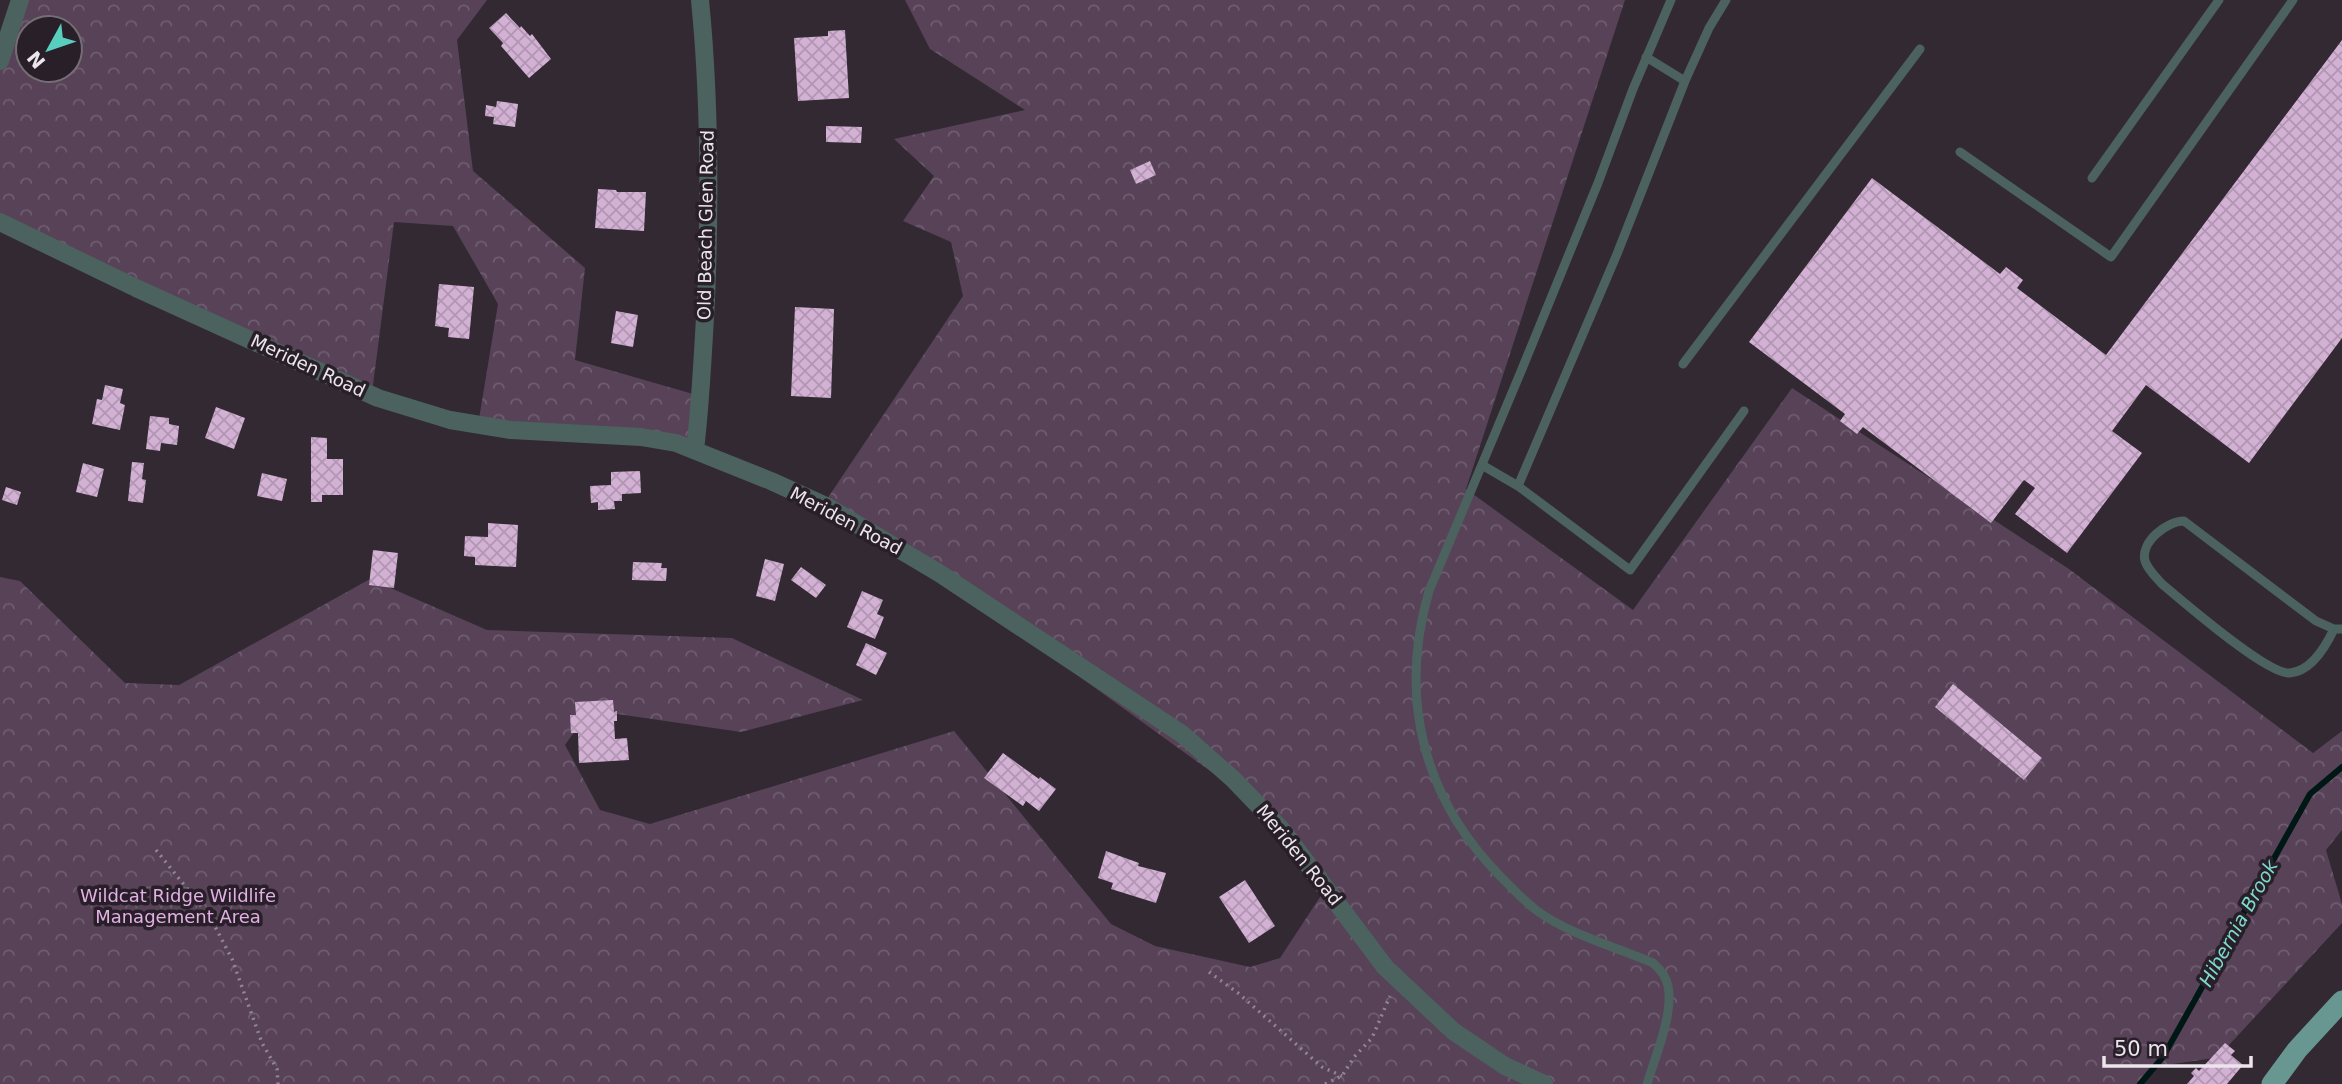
<svg xmlns="http://www.w3.org/2000/svg" width="2342" height="1084" viewBox="0 0 2342 1084" font-family="'DejaVu Sans',sans-serif">
	<defs>
		<pattern id="forest-crowns" width="20" height="18" patternUnits="userSpaceOnUse" patternTransform="scale(1.75)"><rect width="20" height="18" fill="#574258"/><path d="M2 6a3 3 0 1 1 6 0M12 15a3 3 0 1 1 6 0" fill="none" stroke="#6f5d70"/></pattern>
		<pattern id="building-cross-hatch" width="8" height="8" patternUnits="userSpaceOnUse" patternTransform="scale(1.75)"><rect width="8" height="8" fill="#d3b1d4"/><path d="M0 0l8 8M0 8l8-8" fill="none" stroke="#b096b1"/></pattern>
	</defs>
	<rect width="100%" height="100%" fill="#322933"/>
	<path fill="url(#forest-crowns)" fill-rule="evenodd" d="M16,0H487L457,40L473,171L585,268L575,360L700,396L690,446L478,425L498,304L453,226L394,222L372,393L0,224V44ZM28,28H70V70H28Z
		M905,0H1625L1466,489L1633,610L1792,388L2069,569L2313,753L2342,731V830L2326,850L2342,904V923L2229,1045L2221,1057L2152,1067L2140,1084H0V577L20,581L125,683L179,685L370,579L487,630L732,638L863,700L741,732L590,710L565,745L600,810L650,824L954,731L1111,924L1155,946L1250,967L1280,958L1324,891L1246,797L965,594L823,505L963,296L951,242L903,221L934,176L894,139L1025,110L930,49Z"/>
	<g fill="none" stroke-linecap="round" stroke-linejoin="round">
		<path stroke="#001815" stroke-width="6" d="M2140,1084L2163,1057L2310,794L2342,767"/>
	</g>
	<path fill="url(#building-cross-hatch)" d="M506,13L520,28L521,26L530,36L532,34L551,59L529,78L501,46L503,43L489,28Z
		M845,30L849,98L798,101L794,38L828,36V31Z
		M2342,40V338L2249,463L2146,385L2112,431L2142,453L2067,553L2015,514L2035,488L2024,480L1991,523L1863,427L1857,434L1840,421L1845,414L1749,342L1872,178L2000,274L2006,267L2023,280L2017,288L2106,355Z
		M497,101L518,104L515,127L493,124L494,117L485,116L486,105L496,107Z
		M826,126L862,127L861,143L826,142Z
		M1150,161L1156,175L1136,184L1130,170Z
		M598,189L616,190L617,192H646L644,231L595,228Z
		M439,284L474,287L469,339L448,337L449,328L435,326Z
		M795,307L834,309L831,398L791,396Z
		M616,311L638,315L633,347L611,343Z
		M105,385L123,389L120,403L125,405L120,430L92,424L97,399L102,400Z
		M216,407L245,418L234,449L205,438Z
		M150,416L169,418V424L179,426L177,445L161,443L160,451L146,449Z
		M311,437L327,438V459H343V495H322V502H311Z
		M132,462L144,463L142,479L146,480L143,503L128,501Z
		M83,463L104,469L97,497L76,492Z
		M640,471L641,493L622,494V501H614L615,509L598,510V502L591,503L590,486L611,485V472Z
		M262,473L287,479L282,501L257,496Z
		M6,487L21,492L17,505L2,500Z
		M488,523L518,525L516,567L475,565V557L464,556L465,536L488,537Z
		M373,550L398,553L394,588L369,585Z
		M765,559L784,564L775,601L756,596Z
		M633,562L662,563L661,568H667L666,581L632,580Z
		M801,567L826,585L816,598L791,580Z
		M862,591L883,600L877,614L884,617L875,639L847,627Z
		M866,643L887,653L876,675L856,665Z
		M1953,684L2042,758L2024,780L1935,707Z
		M613,700L614,712L617,711V721H614L615,739L627,738L629,760L579,763L578,733H571L570,715H576L575,702Z
		M1003,753L1039,779L1040,777L1056,789L1039,811L1026,801L1023,806L984,778Z
		M1106,851L1139,863L1138,866L1166,873L1156,903L1111,889L1113,883L1098,878Z
		M1245,880L1275,926L1249,943L1219,897Z
		M2225,1043L2235,1051L2231,1055L2243,1065L2227,1084H2187L2194,1076L2191,1073L2196,1068L2199,1071Z"/>
	<g fill="none" stroke-linecap="round" stroke-linejoin="round">
		<path stroke="#8f8890" stroke-width="3.5" stroke-dasharray="2 5" stroke-linecap="butt" d="M156,850L210,917L232,959L262,1043L277,1069L278,1084
			M1209,972L1238,993L1322,1067L1342,1076
			M1325,1084L1342,1076L1354,1057L1372,1038L1390,996"/>
		<path stroke="#4c625f" stroke-width="9" d="M1685,81L1709,28L1726,0
			M1960,152L2111,257L2293,0
			M2092,178L2219,0
			M1683,364L1920,49
			M1482,465L1518,486L1617,254L1685,81L1646,57
			M1518,486L1630,570L1744,411
			M2334,629C2326,646 2311,671 2290,673C2267,675 2184,602 2162,584C2156,577 2148,570 2145,561C2140,542 2167,521 2184,521L2316,621L2334,629H2342
			M1647,1084C1655,1057 1674,1013 1668,986C1666,976 1660,969 1653,963C1616,947 1568,934 1536,910C1523,900 1512,888 1501,877C1423,798 1398,698 1429,591L1522,369L1598,183L1633,89L1671,0"/>
		<path stroke="#4c625f" stroke-width="18" d="M0,61L20,0
			M0,222L136,288L378,398L450,420L511,430L641,437L676,443L771,481L828,507L939,573L1182,734L1233,779L1282,830L1385,967L1453,1031L1505,1066L1544,1084
			M695,450C701,400 703,350 706,300C710,200 710,100 700,0"/>
		<path stroke="#679790" stroke-width="21" d="M2272,1084L2297,1050L2342,1001"/>
	</g>
	<g text-anchor="middle" stroke-width="7" stroke-linejoin="round" paint-order="stroke">
		<g font-size="18" fill="#ebe5ec" stroke="#281f29">
			<text transform="translate(706 225) rotate(-89)" y="6">Old Beach Glen Road</text>
			<text transform="translate(308 366) rotate(25)" y="6">Meriden Road</text>
			<text transform="translate(846 521) rotate(28)" y="6">Meriden Road</text>
			<text transform="translate(1299 855) rotate(51)" y="6">Meriden Road</text>
		</g>
		<g font-size="18" fill="#e3b0e6" stroke="#281f29">
			<text x="178" y="902">Wildcat Ridge Wildlife<tspan x="178" dy="21">Management Area</tspan></text>
		</g>
		<g font-size="19" font-style="italic" fill="#7cdacd" stroke="#281f29">
			<text transform="translate(2238 923) rotate(-61)" y="7">Hibernia Brook</text>
		</g>
	</g>
	<g transform="translate(49 49) rotate(230)"><circle r="33" fill="#281f29" stroke="#766e77" stroke-width="2"/>
	<path d="M0-5L12 26L0 18L-12 26Z" fill="#59cebf"/>
	<text y="-10" font-size="19" font-weight="bold" text-anchor="middle" fill="#ebe5ec">N</text>
	</g>
	<path d="M2104 1056v10h147v-10" fill="none" stroke="#ebe5ec" stroke-width="3.5"/>
	<text x="2114" y="1056" font-size="21" fill="#ebe5ec" stroke="#281f29" stroke-width="5" paint-order="stroke">50 m</text>
</svg>
